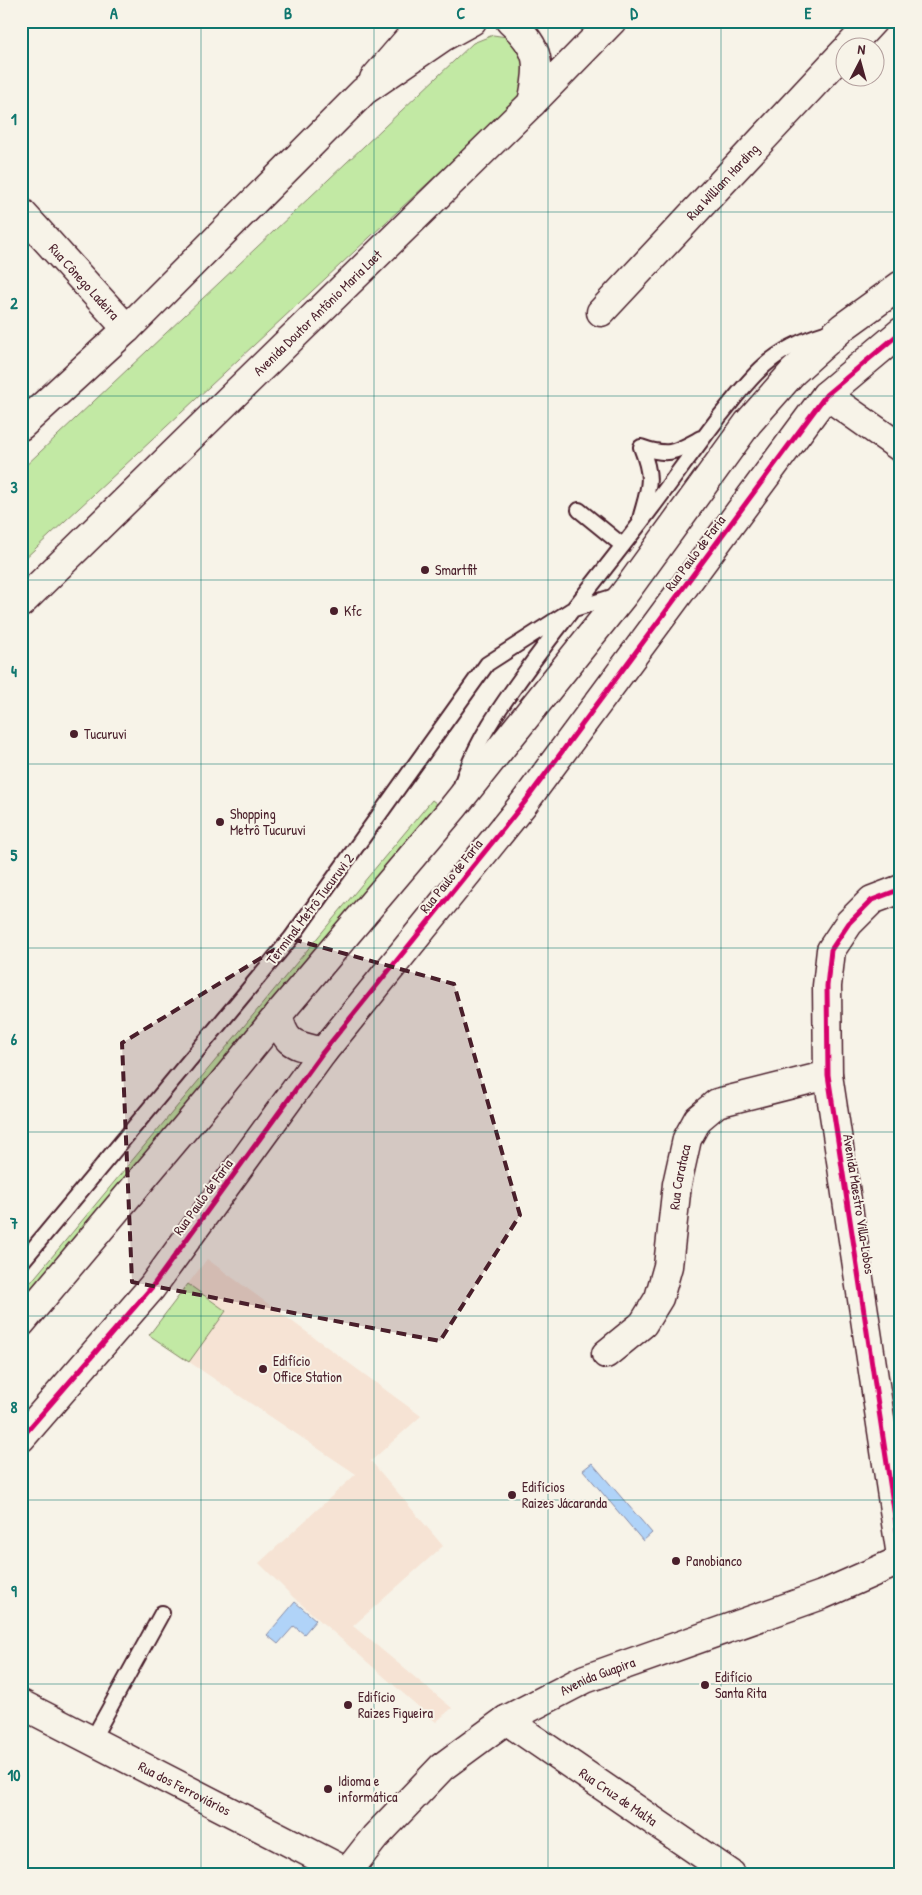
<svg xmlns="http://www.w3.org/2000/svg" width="922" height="1895" viewBox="0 0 922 1895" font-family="'Patrick Hand',sans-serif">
	<rect width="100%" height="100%" fill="#f7f3e8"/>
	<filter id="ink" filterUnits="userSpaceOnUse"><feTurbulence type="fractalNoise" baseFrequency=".02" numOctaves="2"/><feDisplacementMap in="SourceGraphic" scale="10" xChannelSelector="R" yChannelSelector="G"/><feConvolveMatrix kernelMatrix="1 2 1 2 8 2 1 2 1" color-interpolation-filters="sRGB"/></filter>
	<g filter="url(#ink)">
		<path fill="#f6e3d4" d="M207,1259L421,1416L371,1461L443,1546L353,1626L452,1708L436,1722L293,1597L259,1563L356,1474L149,1335Z"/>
		<path fill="#c2e9a4" stroke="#868468" d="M493,35L514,38L530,54L529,89L21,562V470L473,43Z
			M432,800L444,809L21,1317V1294Z
			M188,1284L226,1311L189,1362L149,1335Z"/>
		<path fill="#b0d3f8" stroke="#878ba6" d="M592,1463L652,1533L643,1541L583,1470Z
			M295,1602L316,1620L304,1634L294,1626L278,1644L267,1635Z"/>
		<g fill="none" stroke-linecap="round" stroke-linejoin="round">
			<g stroke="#4a1f2b" stroke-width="18">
				<path id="service" d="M641,447C669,457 675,452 701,438
					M579,510L622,545
					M640,519C649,486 654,480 641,447
					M460,788C476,740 500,707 529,667C564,619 602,573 638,526C666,490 692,452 720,416C734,399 748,380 765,365C784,348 805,339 828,332
					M21,1263L291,938L487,664L571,610L618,595
					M92,1740L162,1613"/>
			</g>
			<g stroke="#4a1f2b" stroke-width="31">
				<g id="minor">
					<path d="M848,48L873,21"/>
					<path d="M374,79L424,21"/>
					<path id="s1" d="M21,212L127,329"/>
					<path id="s2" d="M601,312L844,52"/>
					<path d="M826,395L901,448"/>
					<path d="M901,889L872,900L849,923L831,950L827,986L828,1075L901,1556"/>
					<path id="s3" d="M606,1354L643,1324L659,1298L668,1266L677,1184L687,1139L698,1119L717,1103L828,1075"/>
				</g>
			</g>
			<g stroke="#4a1f2b" stroke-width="31">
				<g id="tertiary">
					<path d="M278,1015C286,1046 293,1044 323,1052"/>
					<path d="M21,1323L222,1084L278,1015L453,808L624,594L748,423L793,372L843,327L901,285"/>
					<path d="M21,1438L152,1287L323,1052L524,803L826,395L901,332"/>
					<path id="s4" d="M506,1720L731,1874"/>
				</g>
			</g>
			<g stroke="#4a1f2b" stroke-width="31">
				<g id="secondary">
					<path id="s5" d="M21,1704L347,1872"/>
					<path id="s6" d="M346,1874L375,1837L442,1767L506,1720L585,1679L822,1595L901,1560"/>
				</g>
			</g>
			<g stroke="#4a1f2b" stroke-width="31">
				<g id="primary">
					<path d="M510,21C541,49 541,64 532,103"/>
					<path d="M21,426L127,329L364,91L443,37L472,21"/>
					<path id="s7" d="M21,603L532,103L612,21"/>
				</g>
			</g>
			<use href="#service" stroke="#f7f3e8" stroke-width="14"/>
			<use href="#minor" stroke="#f7f3e8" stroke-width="28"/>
			<use href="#tertiary" stroke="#f7f3e8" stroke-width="28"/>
			<use href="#secondary" stroke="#f7f3e8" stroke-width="28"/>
			<use href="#primary" stroke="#f7f3e8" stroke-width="28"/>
			<g stroke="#f7f3e8" stroke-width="8">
				<path id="cycleway" d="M901,889L872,900L849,923L831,950L827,986L828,1075L901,1556
					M21,1438L152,1287L323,1052L524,803L826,395L901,332"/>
			</g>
			<use href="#cycleway" stroke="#d6006c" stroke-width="5"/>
		</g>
	</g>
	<path fill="#4a1f2b" fill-opacity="0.2" stroke="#4a1f2b" stroke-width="4" stroke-dasharray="10 6" stroke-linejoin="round" d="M292,939L454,984L520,1215L440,1341L132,1282L122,1043Z"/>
	<path fill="none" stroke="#0f766e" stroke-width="1" stroke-opacity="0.55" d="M201,21V1874M374,21V1874M548,21V1874M721,21V1874M21,212H901M21,396H901M21,580H901M21,764H901M21,948H901M21,1132H901M21,1316H901M21,1500H901M21,1684H901"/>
	<g fill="#4a1f2b" stroke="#f7f3e8" stroke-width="2">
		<circle cx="425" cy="570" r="5"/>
		<circle cx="334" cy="611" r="5"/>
		<circle cx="74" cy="734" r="5"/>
		<circle cx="220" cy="822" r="5"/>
		<circle cx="263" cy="1369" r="5"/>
		<circle cx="512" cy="1495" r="5"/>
		<circle cx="676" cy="1561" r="5"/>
		<circle cx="705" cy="1685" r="5"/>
		<circle cx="348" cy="1705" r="5"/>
		<circle cx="328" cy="1789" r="5"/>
	</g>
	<g text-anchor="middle" stroke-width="4" stroke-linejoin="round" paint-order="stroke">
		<g font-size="14" fill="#4a1f2b" stroke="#f7f3e8">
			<text dy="5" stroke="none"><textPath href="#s2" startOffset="178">Rua William Harding</textPath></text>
			<text dy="5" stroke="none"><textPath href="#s1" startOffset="94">Rua Cônego Ladeira</textPath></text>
			<text dy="5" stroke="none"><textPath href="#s7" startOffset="415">Avenida Doutor Antônio Maria Laet</textPath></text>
			<text transform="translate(695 553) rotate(-53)" y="5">Rua Paulo de Faria</text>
			<text transform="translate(451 876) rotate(-51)" y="5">Rua Paulo de Faria</text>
			<text transform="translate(310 909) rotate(-53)" y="5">Terminal Metrô Tucuruvi 2</text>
			<text dy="5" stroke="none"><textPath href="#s3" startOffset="201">Rua Carataca</textPath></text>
			<text transform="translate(203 1197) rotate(-54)" y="5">Rua Paulo de Faria</text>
			<text transform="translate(859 1204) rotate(81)" y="5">Avenida Maestro Villa-Lobos</text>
			<text dy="5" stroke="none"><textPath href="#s6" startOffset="325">Avenida Guapira</textPath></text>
			<text dy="5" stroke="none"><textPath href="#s5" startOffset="184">Rua dos Ferroviários</textPath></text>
			<text dy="5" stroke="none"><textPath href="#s4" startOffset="136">Rua Cruz de Malta</textPath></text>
		</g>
		<g font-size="14" fill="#4a1f2b" stroke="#f7f3e8" text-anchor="start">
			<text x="435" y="575">Smartfit</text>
			<text x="344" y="616">Kfc</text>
			<text x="84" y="739">Tucuruvi</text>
			<text x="230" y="819">Shopping<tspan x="230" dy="16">Metrô Tucuruvi</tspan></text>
			<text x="273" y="1366">Edifício<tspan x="273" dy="16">Office Station</tspan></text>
			<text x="522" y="1492">Edifícios<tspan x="522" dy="16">Raizes Jácaranda</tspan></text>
			<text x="686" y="1566">Panobianco</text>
			<text x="715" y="1682">Edifício<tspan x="715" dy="16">Santa Rita</tspan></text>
			<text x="358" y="1702">Edifício<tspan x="358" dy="16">Raizes Figueira</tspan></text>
			<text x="338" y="1786">Idioma e<tspan x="338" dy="16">informática</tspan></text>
		</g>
	</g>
	<rect width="922" height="1895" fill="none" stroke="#f7f3e8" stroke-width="55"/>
	<g transform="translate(860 62) rotate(6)"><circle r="24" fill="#f7f3e8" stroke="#b29e9c"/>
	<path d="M0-4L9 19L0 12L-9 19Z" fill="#4a1f2b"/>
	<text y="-8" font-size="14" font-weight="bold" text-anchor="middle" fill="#4a1f2b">N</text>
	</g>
	<rect x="28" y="28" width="866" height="1840" fill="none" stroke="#0f766e" stroke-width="2"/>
	<g font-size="16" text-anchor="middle" font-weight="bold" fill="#0f766e">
		<text x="114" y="19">A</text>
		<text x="288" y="19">B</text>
		<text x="461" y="19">C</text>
		<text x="634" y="19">D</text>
		<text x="808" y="19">E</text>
		<text x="14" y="125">1</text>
		<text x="14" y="309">2</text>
		<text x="14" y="493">3</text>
		<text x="14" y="677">4</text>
		<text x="14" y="861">5</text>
		<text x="14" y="1045">6</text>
		<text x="14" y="1229">7</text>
		<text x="14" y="1413">8</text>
		<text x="14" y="1597">9</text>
		<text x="14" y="1781">10</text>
	</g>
</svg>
